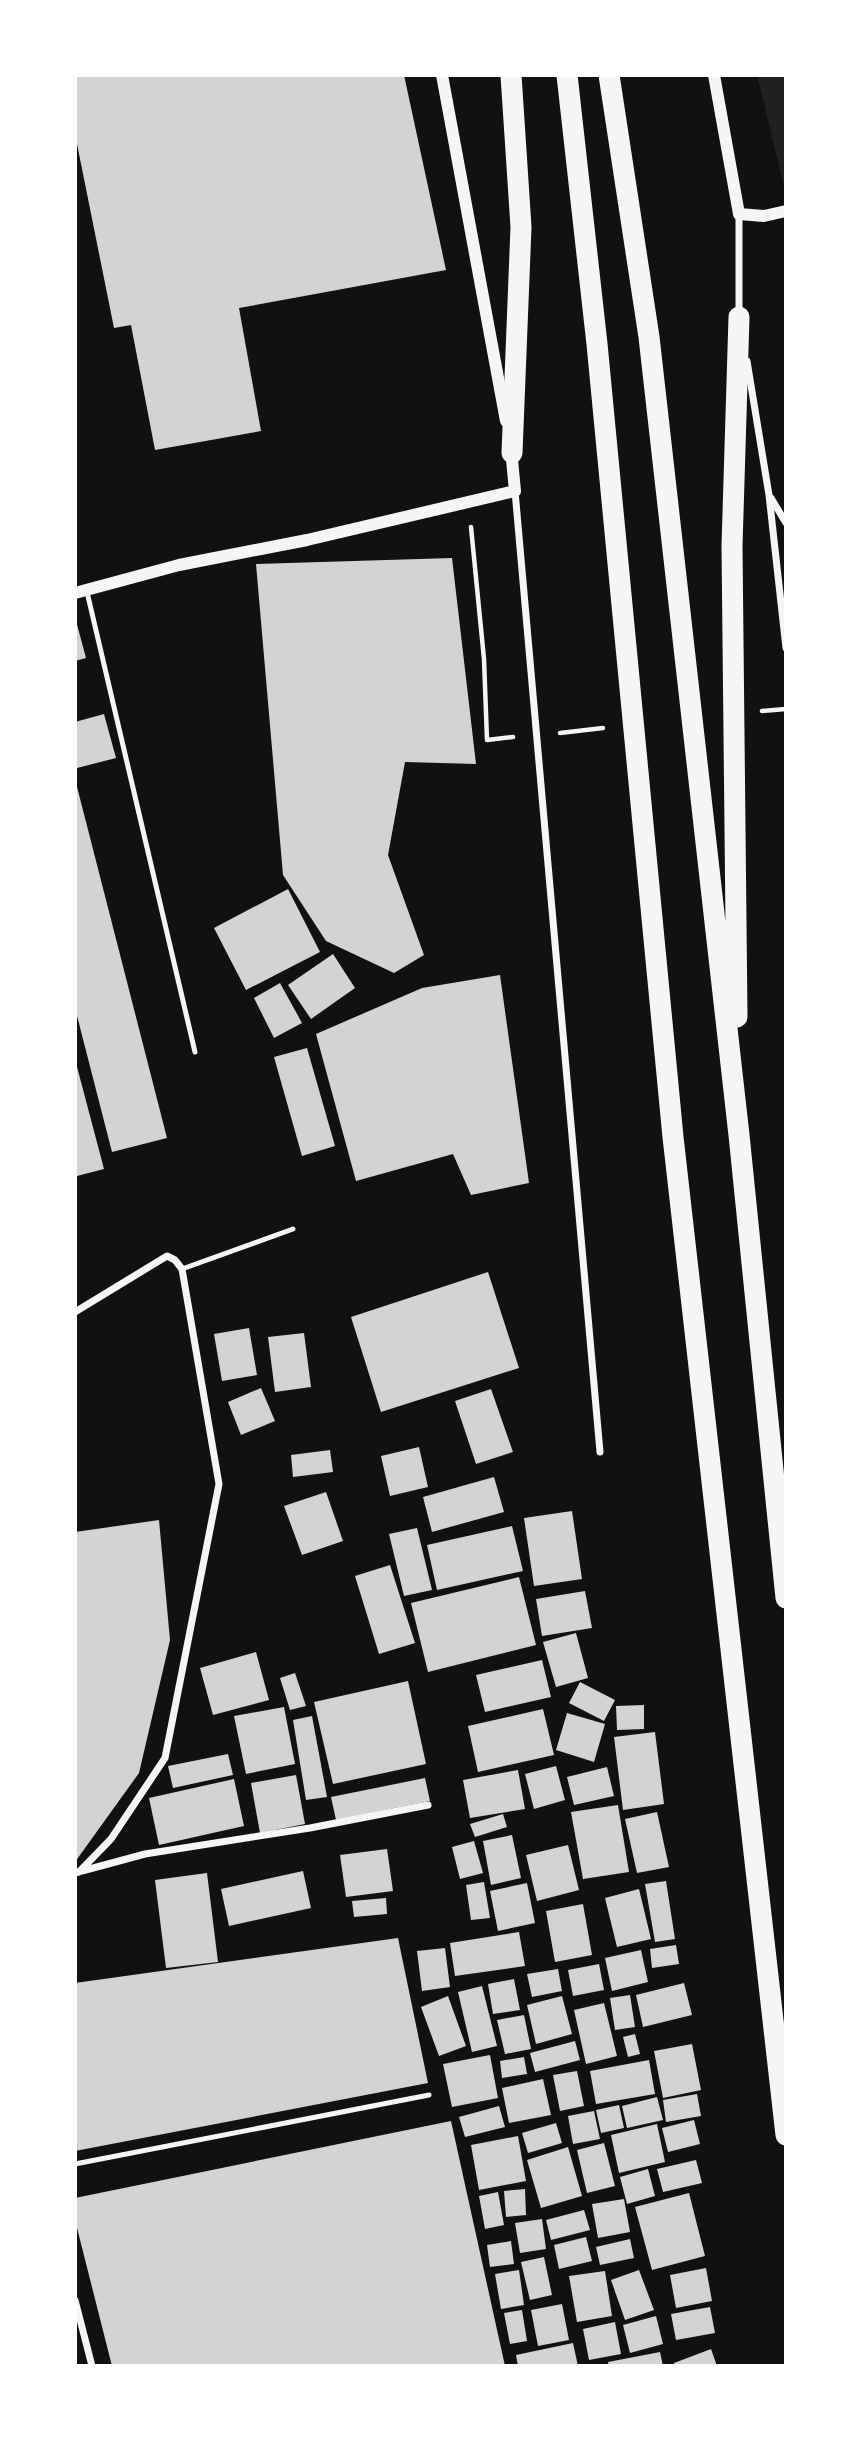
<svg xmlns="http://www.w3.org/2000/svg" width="861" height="2441" viewBox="0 0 861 2441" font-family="Ubuntu,sans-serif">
	<rect width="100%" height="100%" fill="#111"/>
	<path fill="#202020" d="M757,75H786L784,186Z"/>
	<path fill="#d3d3d3" d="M75,75H404L446,270L239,308L261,431L155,450L131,325L114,328L75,134Z
		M452,558L476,764L405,762L388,855L424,955L394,973L326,941L283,875L256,564Z
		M75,617L86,658L75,661Z
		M104,714L116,758L77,768L75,722Z
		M75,779L167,1138L112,1152L75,1008Z
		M288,889L320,952L246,990L214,928Z
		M333,954L355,988L311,1019L288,985Z
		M500,975L529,1183L471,1195L453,1154L356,1181L316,1034L422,988Z
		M280,983L302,1023L274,1038L254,998Z
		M307,1048L335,1146L302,1156L274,1057Z
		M76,1063L104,1169L77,1176L75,1170Z
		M488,1272L519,1368L381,1412L351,1317Z
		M249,1328L257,1375L222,1381L214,1334Z
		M304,1333L311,1387L275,1392L268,1337Z
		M261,1388L275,1421L241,1435L228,1402Z
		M491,1389L513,1452L476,1464L455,1401Z
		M419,1447L428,1487L390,1496L381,1456Z
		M330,1450L333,1472L293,1477L291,1455Z
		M494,1477L504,1512L432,1532L423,1497Z
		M326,1492L343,1541L302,1555L284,1506Z
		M572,1511L582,1579L534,1586L524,1518Z
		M159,1520L170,1640L139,1773L75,1862V1532Z
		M512,1526L523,1571L437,1590L427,1545Z
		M417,1528L432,1590L404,1596L389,1534Z
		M390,1565L415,1643L379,1654L355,1576Z
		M519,1577L536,1645L428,1672L411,1603Z
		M585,1591L592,1628L542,1636L536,1599Z
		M576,1633L588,1678L556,1687L543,1642Z
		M256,1652L269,1700L213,1715L200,1668Z
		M542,1660L551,1697L485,1712L476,1675Z
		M295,1673L306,1706L290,1710L280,1678Z
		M408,1681L426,1764L333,1784L314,1702Z
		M580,1682L615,1700L604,1721L569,1703Z
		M644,1705V1729L617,1730L616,1706Z
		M284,1707L295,1764L246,1774L234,1716Z
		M543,1709L554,1755L478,1772L468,1726Z
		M567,1713L605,1724L594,1762L556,1750Z
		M312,1716L327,1797L306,1800L293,1720Z
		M655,1732L664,1804L623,1810L614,1737Z
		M228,1754L233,1775L173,1788L168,1766Z
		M556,1766L565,1800L534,1809L525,1774Z
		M607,1767L614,1796L574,1805L567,1777Z
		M518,1770L525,1809L470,1818L463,1780Z
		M296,1775L305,1824L260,1833L251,1783Z
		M425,1778L430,1801L336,1820L331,1797Z
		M234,1779L244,1826L159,1845L149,1798Z
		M618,1805L629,1872L583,1879L571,1812Z
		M657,1812L669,1867L637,1873L625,1819Z
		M503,1814L507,1827L475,1837L470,1824Z
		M512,1835L521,1878L491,1885L483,1841Z
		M474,1841L483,1873L460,1879L452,1847Z
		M568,1845L579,1890L537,1901L526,1855Z
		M387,1849L393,1891L346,1897L340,1855Z
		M303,1871L311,1908L229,1926L221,1889Z
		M207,1873L218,1962L166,1968L155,1880Z
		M666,1881L675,1939L655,1942L645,1884Z
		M484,1882L490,1918L471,1920L466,1885Z
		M527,1883L535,1923L498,1931L490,1891Z
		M639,1889L651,1939L617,1947L605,1898Z
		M386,1898L387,1914L354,1917L352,1901Z
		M583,1904L592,1955L555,1962L546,1911Z
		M519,1932L525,1966L455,1976L450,1943Z
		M398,1938L428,2083L75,2151V1983Z
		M676,1945L679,1964L652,1968L650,1949Z
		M445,1948L450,1987L422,1991L417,1951Z
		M641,1950L648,1982L612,1991L605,1958Z
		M599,1964L604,1990L573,1996L568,1970Z
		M558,1969L562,1991L532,1997L527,1974Z
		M514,1979L520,2010L493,2014L488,1984Z
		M684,1983L692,2015L643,2027L636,1995Z
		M482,1986L497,2046L472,2052L458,1992Z
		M630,1995L635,2027L615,2030L610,1998Z
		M448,1996L466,2046L439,2056L421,2007Z
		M562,1996L572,2034L536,2044L527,2005Z
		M604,2003L617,2056L586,2064L574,2010Z
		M524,2015L531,2049L505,2054L497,2020Z
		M635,2034L640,2054L628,2057L623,2037Z
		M575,2041L580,2060L535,2072L530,2053Z
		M692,2044L701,2090L663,2098L654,2051Z
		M490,2055L498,2098L452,2107L443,2064Z
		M524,2057L527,2074L502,2078L500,2061Z
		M649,2060L655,2094L596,2104L590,2071Z
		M577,2071L584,2106L560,2111L553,2075Z
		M543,2079L551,2115L509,2123L502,2088Z
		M697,2094L701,2116L666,2122L663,2100Z
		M657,2097L663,2120L627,2128L622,2106Z
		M619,2105L624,2128L601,2133L596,2110Z
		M499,2106L505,2127L465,2137L459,2117Z
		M594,2111L600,2139L573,2144L568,2116Z
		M694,2120L700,2144L668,2152L662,2128Z
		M451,2121L505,2366H112L75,2220V2198Z
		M556,2123L562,2143L528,2153L522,2133Z
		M657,2124L665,2162L619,2173L611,2135Z
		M518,2136L526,2181L479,2190L471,2145Z
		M604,2143L615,2186L587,2193L577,2150Z
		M568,2147L582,2196L541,2208L527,2160Z
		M696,2160L702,2183L663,2192L657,2169Z
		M648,2169L655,2196L627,2204L620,2177Z
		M525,2189L526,2215L506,2217L504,2191Z
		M498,2192L504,2225L485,2229L479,2196Z
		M689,2193L705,2256L652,2270L635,2207Z
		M624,2199L630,2232L598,2238L592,2204Z
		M584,2210L590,2230L551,2240L546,2220Z
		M542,2219L546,2249L520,2253L515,2223Z
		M586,2237L592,2261L559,2269L554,2245Z
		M630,2239L634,2258L600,2265L596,2247Z
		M511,2241L514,2264L490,2267L487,2245Z
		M544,2257L552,2295L530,2300L521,2262Z
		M706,2268L712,2301L676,2308L670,2275Z
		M519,2270L524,2305L501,2309L495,2274Z
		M639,2270L654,2310L625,2320L611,2280Z
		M605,2271L612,2316L577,2322L569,2276Z
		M562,2304L569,2340L538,2346L531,2310Z
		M710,2307L715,2333L676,2340L671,2314Z
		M522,2310L527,2341L510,2344L504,2313Z
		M656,2316L663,2344L630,2353L623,2325Z
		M615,2322L621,2354L589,2360L583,2329Z
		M573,2343L578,2366H518L516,2355Z
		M711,2349L717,2366H675L674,2363Z
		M660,2352L663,2366H609L608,2362Z"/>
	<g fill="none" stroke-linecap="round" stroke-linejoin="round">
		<path stroke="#f5f5f5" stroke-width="4.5" d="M471,527L484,659L487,740L513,737
			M762,711L786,709
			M560,733L603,728"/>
		<path stroke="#f5f5f5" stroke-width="5" d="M87,592L195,1052
			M182,1269L293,1229
			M75,2164L429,2095"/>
		<path stroke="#f5f5f5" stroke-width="7" d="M739,214V315
			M747,361L769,495L786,648
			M515,491L600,1452
			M771,498L786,523
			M75,1312L167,1256L175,1260L182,1269L219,1484L165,1758L111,1839L79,1872L75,1873
			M82,1871L145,1854L310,1828L428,1805
			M75,2300L92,2366"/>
		<path stroke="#f5f5f5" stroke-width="12" d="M442,75L506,421
			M714,75L739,214L764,216L786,211
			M75,593L179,565L307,540L515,491L511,449"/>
		<path stroke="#f5f5f5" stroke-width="21" d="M511,75L521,227L512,453
			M567,75L597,344L673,1137L786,2135
			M609,75L649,337L739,1135L786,1598
			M737,1017L732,546L739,317"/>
	</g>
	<rect width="861" height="2441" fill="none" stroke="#ffffff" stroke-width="154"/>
</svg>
